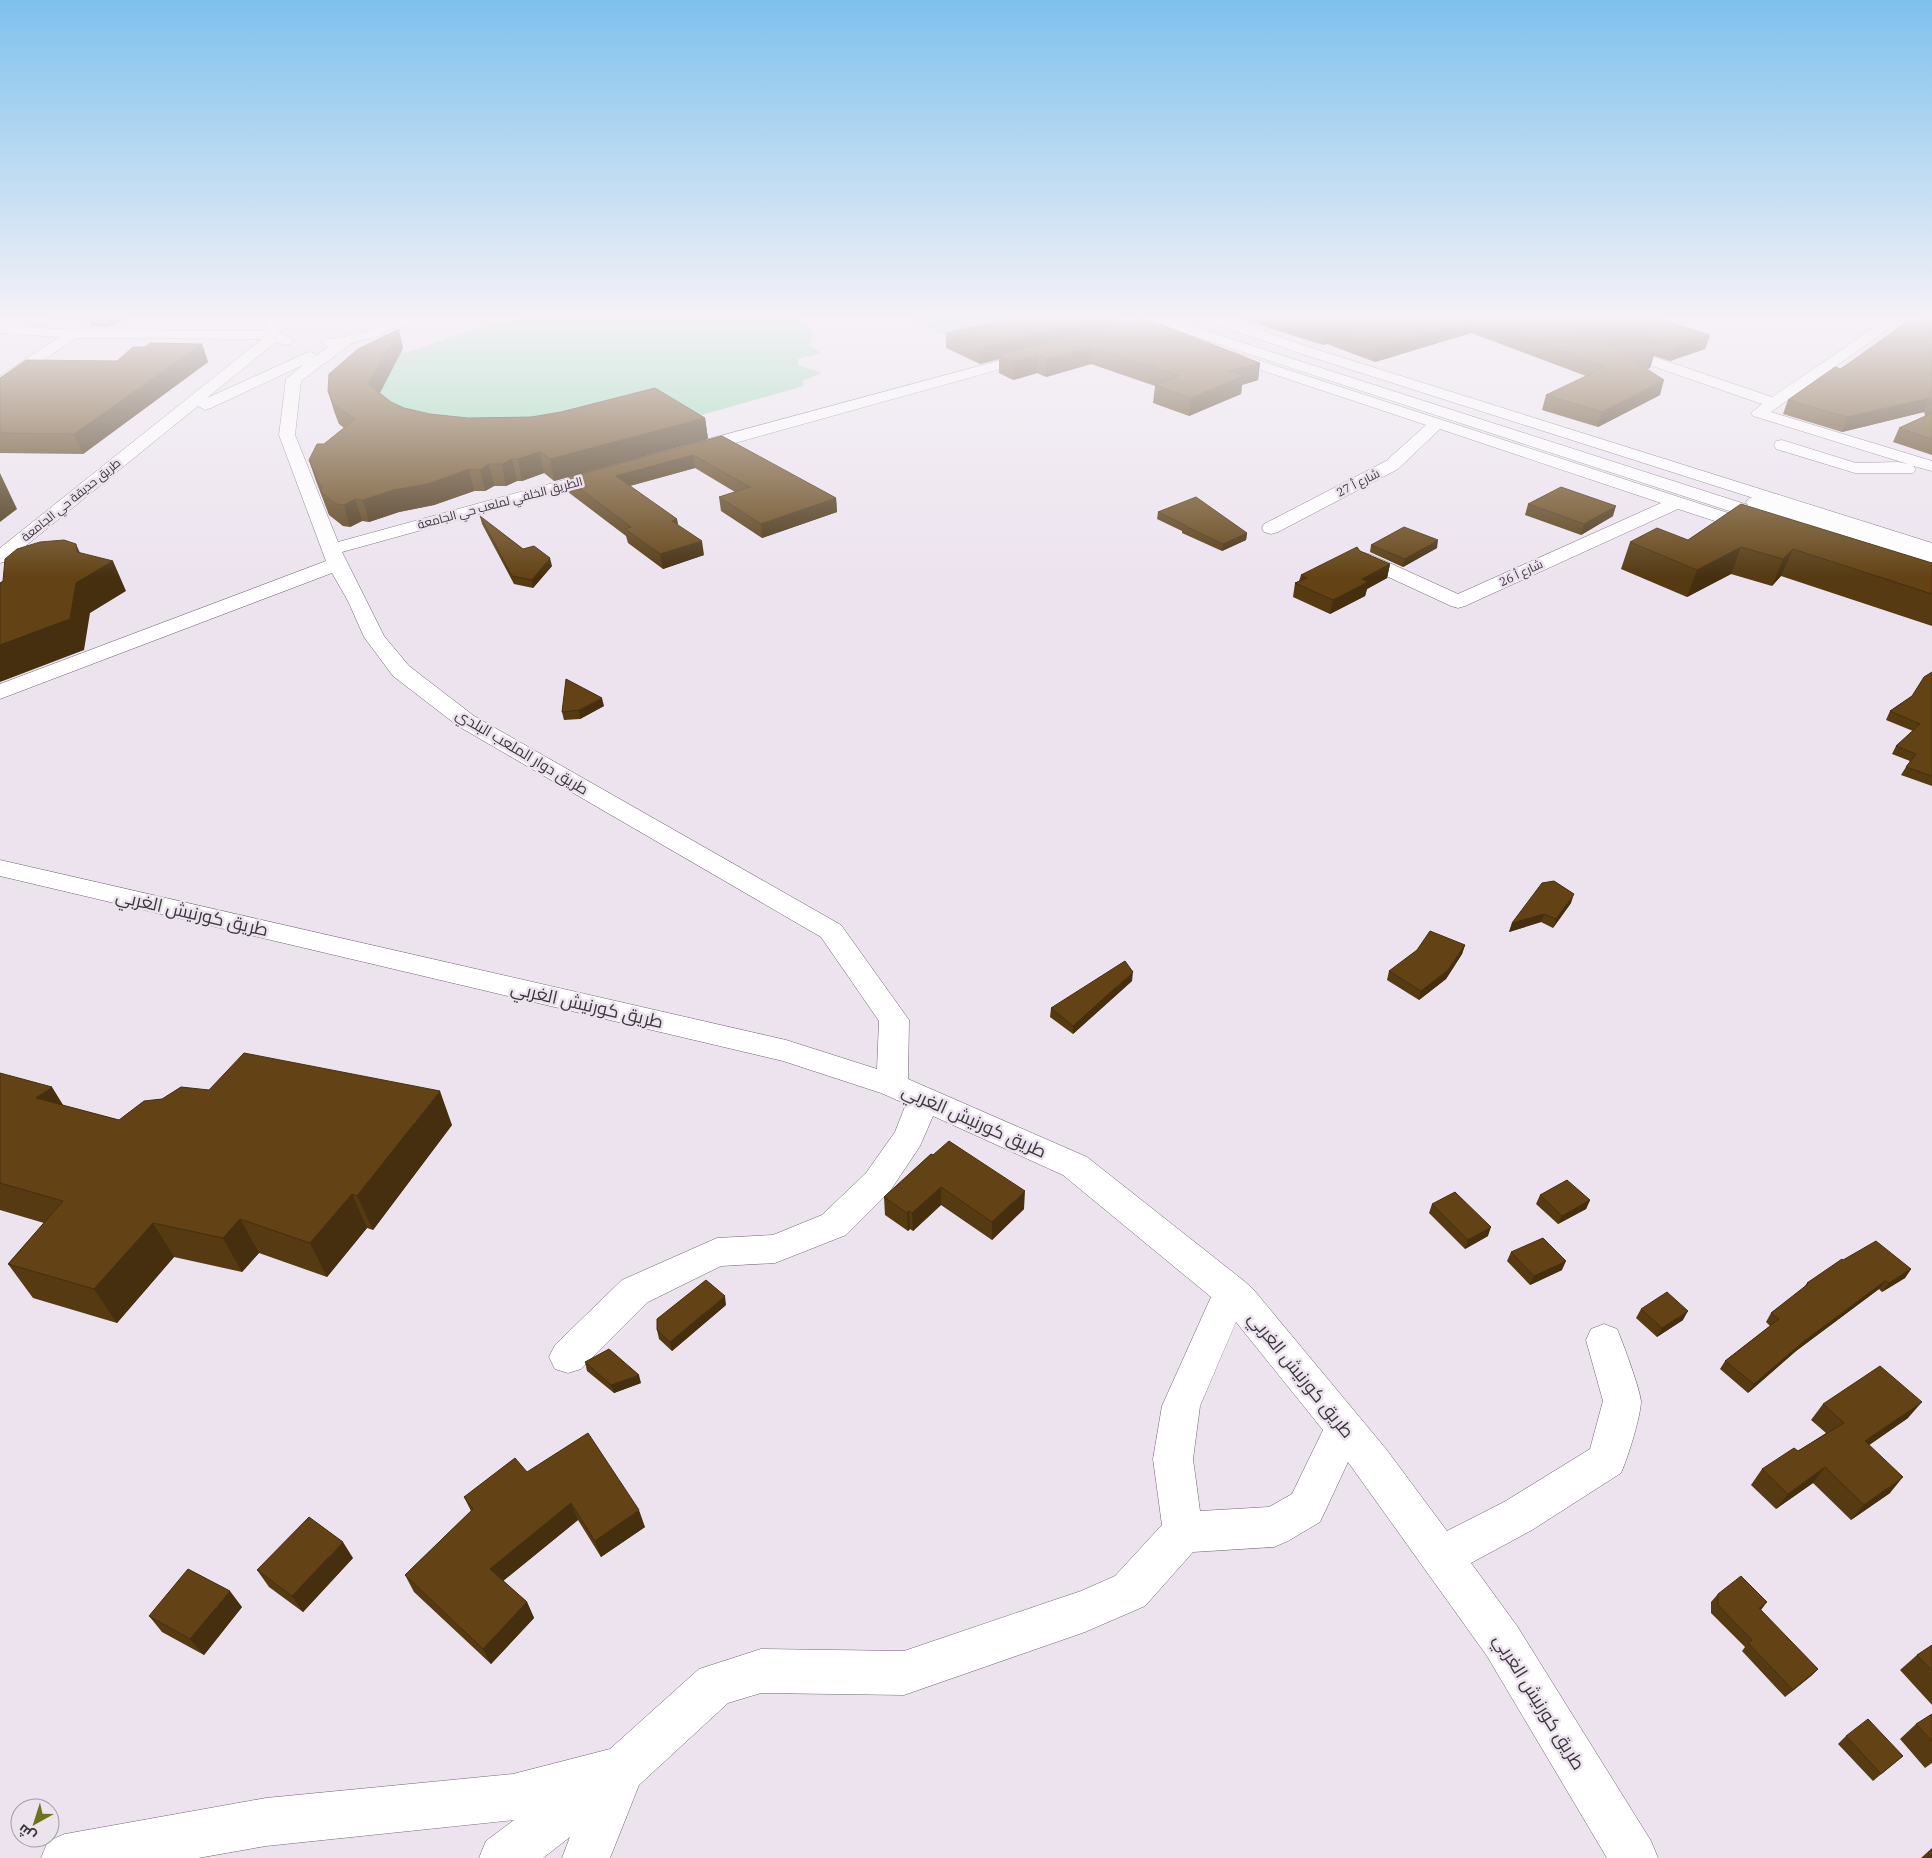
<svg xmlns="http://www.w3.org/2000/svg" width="1932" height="1858" viewBox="0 0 1932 1858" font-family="'IBM Plex Serif',Cairo,serif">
	<rect width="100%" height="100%" fill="#ece3ee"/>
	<path fill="#92d7ae" d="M525,318H797C811,324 816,333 809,346L822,353L798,359V365L822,373L802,381L804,386L571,452L339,424L334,411L335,394L390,355L411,351L472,330Z"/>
	<path fill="#80d5f4" stroke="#6ba6bc" d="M921,318H1016L946,335L914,319Z"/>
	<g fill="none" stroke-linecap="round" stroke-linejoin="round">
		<g stroke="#6e6670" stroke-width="1">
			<path id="minor" d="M276,318H292L278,328L277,332L291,338L293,341L291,344L286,345L276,342L207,398L306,353L311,352L317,355L328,347L322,343L324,340C341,336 373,337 381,318H427L425,321L389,329L378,336L352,343L301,381L295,435L338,542L604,469L610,470L613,474L610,478L342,552L384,636L409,666L474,716L841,925L909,1020L908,1079L1087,1157L1244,1281L1253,1289L1386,1449L1447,1531L1504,1502L1590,1449L1603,1401L1586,1340L1591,1329L1604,1324L1617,1329C1622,1340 1641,1392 1641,1402C1640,1419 1628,1457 1621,1473L1532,1530L1471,1563L1517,1626L1651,1841L1658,1858H1607L1487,1656L1348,1462L1320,1522L1288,1541L1274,1547L1193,1552L1145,1606L1085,1632L904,1695L761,1693L728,1703L639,1785L610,1858H562L570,1837L543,1858H479L486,1841L514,1820L266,1846L198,1858H41L48,1841L65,1834L266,1798L513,1774L610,1749L699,1669L761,1649L904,1651L1081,1591L1115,1576L1162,1525L1153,1459L1162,1406L1211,1297L1063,1175L933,1116L920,1146L890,1191L846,1235L775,1263L721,1266L648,1302L581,1369L568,1373L555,1369L549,1357L555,1345L622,1280L717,1238L773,1235L822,1215L866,1173L895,1132L906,1104L881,1093L783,1061L0,876V860L786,1040L877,1069L879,1021L821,937L458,726L393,676L364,637L348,601L332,573L0,699V684L326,561L279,435L286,379L303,365L211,408L205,410L198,406L7,561L0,563V548L262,339L76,338L5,386L0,388V376L59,337L0,333V325L73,330L263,331L267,323ZM1236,1322L1323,1430L1292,1494L1269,1507L1200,1511L1193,1459L1200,1406Z
				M1158,318H1181L1179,321L1132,332L1125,328L1127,325Z
				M1204,318H1224L1312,348L1932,543V555L1302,354L1206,321Z
				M1888,318H1904L1771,412L1932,461V471L1913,466L1916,469L1913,473H1855L1776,449L1774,445L1776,441L1782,440L1856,463L1898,462L1908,464L1753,416L1751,413L1762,404L1612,352L1610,349L1612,346H1622L1772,397Z
				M1224,349L1765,525L1767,529L1765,533L1758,535L1678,509L1465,606L1458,608L1451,606L1358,563L1355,559L1358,555L1365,553L1372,555L1458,594L1661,503L1440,429L1398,469L1278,532L1271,534L1264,532L1262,528L1264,524L1386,461L1426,425L1219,356L1217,353L1219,350Z
				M1035,351L1040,352L1042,355L1040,358L699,453H687L685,449L687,445Z"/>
		</g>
		<g stroke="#6e6670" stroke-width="1">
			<path id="major" d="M1146,318H1166L1748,505L1746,502L1749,498L1755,497L1761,498L1932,553V565L1779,516L1781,519L1778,523L1772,524L1766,523L1148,321Z"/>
		</g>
		<use href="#minor" fill="#fff" fill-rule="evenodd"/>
		<use href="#major" fill="#fff" fill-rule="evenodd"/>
	</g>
	<path fill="#553a12" d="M29,318H129L107,327L91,326L89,321L40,319Z
		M1238,318H1655L1710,335L1705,349L1670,361L1654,356L1650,368L1647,369L1660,395L1598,427L1542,410L1546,395L1586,376L1471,333L1375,362L1327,344L1323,345Z
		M1919,318H1932V455L1893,442L1899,428L1925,416L1924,412L1842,432L1783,414L1788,400L1917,322Z
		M1121,323L1260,363L1258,380L1242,385L1241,394L1189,416L1153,403L1155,386L1091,364L1046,377L1037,373L1013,380L999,373V359L980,364L946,348V333Z
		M202,344L208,362L83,454L0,453V378L117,361L145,347Z
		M403,348L380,393L391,402L404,408L430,414L468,418H705L708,439L554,481L544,473L522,481H517L506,486H494L485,491H474L434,505L399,512L369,522L362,521L350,527L343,526L329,515L316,481L309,460L324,444L344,428L339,424L334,411L328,391Z
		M722,436L836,498L837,512L762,538L721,511L719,497L735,492L695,468L630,486L677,519L678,525L704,555L663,569L628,543L626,536L568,492L566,478Z
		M1528,504L1613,516L1581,535L1525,515Z
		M1741,504L1932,563V626L1781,576L1772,586L1731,574L1687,597L1621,569L1630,542L1688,540Z
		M1158,512L1247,533L1246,540L1222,551L1182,533V531L1157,519Z
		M480,516L523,549L552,566L533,588L514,584L482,524Z
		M1371,545L1437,548L1403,567L1370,552Z
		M1360,551L1390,564L1387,578L1367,589L1365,596L1330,614L1293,597L1295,583L1299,581L1301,575Z
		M1932,672V786L1901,775L1906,767L1910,761L1892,754L1896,746L1913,731L1886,720L1890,711L1912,696Z
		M604,706L580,719L564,720L562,712Z
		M1571,903L1553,928L1541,922L1509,932L1512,923Z
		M1465,945L1462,954L1446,979L1419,1000L1387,980L1389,971Z
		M1132,981L1073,1034L1050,1017L1051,1008Z
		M0,1073L64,1106L119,1120L452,1125L373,1230L367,1228L327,1277L259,1253L242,1272L174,1257L117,1323L33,1298L8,1264L44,1223L0,1210Z
		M931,1154L1024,1209L992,1240L941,1205L913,1231L910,1229L908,1231L885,1215L884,1197Z
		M1540,1195L1590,1200L1586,1209L1558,1224L1536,1204Z
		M1432,1204L1488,1236L1465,1249L1429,1213Z
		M1511,1252L1562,1270L1530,1285L1507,1261Z
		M1843,1260L1911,1269L1905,1278L1882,1292L1879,1289L1796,1351L1748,1393L1720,1369L1725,1361L1770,1326L1766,1322L1771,1313L1803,1289L1807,1283Z
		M726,1305L672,1351L659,1339L657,1330Z
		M1641,1309L1683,1320L1657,1337L1636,1318Z
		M585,1362L641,1383L614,1393L587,1371Z
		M1823,1404L1908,1418L1869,1445L1890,1493L1851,1520L1813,1483L1776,1509L1751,1485L1762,1469L1798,1451L1826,1433L1811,1420Z
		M527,1472L645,1527L601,1557L578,1520L503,1581L527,1602L534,1618L491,1664L414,1592L405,1575L471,1511L464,1497Z
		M353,1558L303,1612L269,1587L257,1570Z
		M1718,1594L1760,1610L1818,1669L1811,1676L1785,1697L1742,1651L1745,1647L1711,1613V1602Z
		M242,1607L204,1655L162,1632L149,1616Z
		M1932,1645V1705L1900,1670L1917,1655Z
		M1932,1714V1763L1925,1768L1900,1739L1916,1724Z
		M1846,1736L1903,1756L1873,1781L1838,1744Z
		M1932,1848V1858H1921Z"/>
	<path fill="#452f0f" d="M104,318H129L107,327Z
		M1096,318H1121L1120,326L999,355V359L980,364V349Z
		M1474,319L1471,333L1375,362L1378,348Z
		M399,329L403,348L374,404L368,384Z
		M1330,330L1327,344L1323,345L1325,331Z
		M1710,335L1705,349L1670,361L1675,347Z
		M202,344L208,362L83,454L74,434Z
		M1092,347L1091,364L1046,377L1047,359Z
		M1654,354L1650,368L1646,369L1650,355Z
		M1038,355L1037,373L1013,380L1014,362Z
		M1260,363L1258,380L1242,385L1241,394L1189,416L1191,398L1228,371Z
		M1664,380L1660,395L1598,427L1602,412Z
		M1930,398L1924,412L1842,432L1847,417Z
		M705,418L708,439L554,481L550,459Z
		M540,452L544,473L522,481L518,459Z
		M693,455L695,468L618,489L616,476Z
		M512,459L517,481L506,486L502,464Z
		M489,464L494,486L485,491L480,470Z
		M469,469L474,491L434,505L399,512L369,522L363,500L393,490Z
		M0,473L17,509L0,522Z
		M836,498L837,512L762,538L761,524Z
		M355,499L362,521L350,527L344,505Z
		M1616,506L1613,516L1581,535L1584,524Z
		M677,519L679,533L672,521Z
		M1247,533L1246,540L1222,551L1223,544Z
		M1438,540L1437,548L1403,567L1405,559Z
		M702,541L704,555L663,569L660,554Z
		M76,544L89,573L113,561L126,591L90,613L84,650L0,682V645L77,552Z
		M1741,547L1731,574L1687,597L1697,570Z
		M1793,549L1781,576L1772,586L1783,559Z
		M550,558L552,566L533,588L532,580Z
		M1390,564L1387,578L1367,589L1365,596L1330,614L1333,600L1362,579Z
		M602,698L604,706L580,719L579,710Z
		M1574,894L1571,903L1553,928L1556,919Z
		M1544,914L1541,922L1509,932L1512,923Z
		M1465,945L1462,954L1446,979L1419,1000L1421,991Z
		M1133,972L1132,981L1073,1034V1026Z
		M52,1087L73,1121L36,1098Z
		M440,1091L452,1125L373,1230L357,1196Z
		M941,1187V1205L913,1231L912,1213Z
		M1025,1191L1024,1209L992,1240V1222Z
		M352,1194L367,1228L327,1277L310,1243Z
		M1590,1200L1586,1209L1558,1224L1562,1216Z
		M909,1211L910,1229L908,1231L907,1213Z
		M240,1219L259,1253L242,1272L223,1238Z
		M153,1223L174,1257L117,1323L94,1289Z
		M1491,1227L1488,1236L1465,1249L1468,1240Z
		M1566,1261L1562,1270L1530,1285L1534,1276Z
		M1911,1269L1905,1278L1882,1292L1889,1283Z
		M1885,1281L1879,1289L1796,1351L1748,1393L1754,1384L1803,1342Z
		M725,1296L726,1305L672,1351L670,1342Z
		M1688,1311L1683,1320L1657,1337L1662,1328Z
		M639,1375L641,1383L614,1393L611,1385Z
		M1922,1402L1908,1418L1852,1457L1865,1441Z
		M1825,1467L1813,1483L1776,1509L1788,1494Z
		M1903,1477L1890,1493L1851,1520L1864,1505Z
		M571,1503L578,1520L498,1585L490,1569Z
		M639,1510L645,1527L601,1557L595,1541Z
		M343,1542L353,1558L303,1612L292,1596Z
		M230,1591L242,1607L204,1655L190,1639Z
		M527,1602L534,1618L491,1664L483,1649Z
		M1767,1602L1761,1610L1759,1608Z
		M1818,1669L1811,1676L1785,1697L1793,1690Z"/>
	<path fill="#634315" stroke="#452f0f" d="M1013,318H1096L980,349L946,333Z
		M1139,318H1144L1260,363L1228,371L1243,376L1191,398L1155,385L1180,376L1092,347L1047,359L1038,355L1014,362L999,355Z
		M1282,318H1545L1654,354L1650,355L1609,342L1608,344L1664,380L1602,412L1546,395L1605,367L1474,319L1378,348L1330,330L1325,331Z
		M1585,318H1655L1710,335L1675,347Z
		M1909,320L1932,326V405L1930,398L1847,417L1788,400L1835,367L1841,369Z
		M399,329L368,384L391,402L404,408L430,414L468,418L531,417L561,412L655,388L705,418L550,459L540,452L518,459H512L502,464H489L480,470L469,469L428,484L393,490L363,500L355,499L344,505L336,504L322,493L321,489L322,486L319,484L309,460L317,444H324L355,419L333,404L328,391L329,374L358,349Z
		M150,343L202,344L74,434L0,433V378L26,360L117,361L133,347H145Z
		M1932,413V439L1899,428Z
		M722,436L836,498L761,524L719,497L750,487L693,455L616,476L677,519L672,521L702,541L660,554L625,529L631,527L566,478Z
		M1561,487L1616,506L1584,524L1528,504Z
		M1196,497L1247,533L1223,544L1183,525H1185L1158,512Z
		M1741,504L1932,563V594L1793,549L1783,559L1741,547L1697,570L1630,542L1657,528L1688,540Z
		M480,516L523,549L534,546L550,558L532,580L512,576Z
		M1404,527L1438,540L1405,559L1371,545Z
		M64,540L76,544L77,552L113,561L76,583L70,619L0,645V583L3,581L5,559L17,549L40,542Z
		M1357,547L1360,551L1390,564L1362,579L1368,582L1333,600L1295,583L1307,578L1301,575Z
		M1932,672V776L1906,767L1916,754L1896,746L1920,724L1890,711L1912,696L1924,677Z
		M566,679L602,698L579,710L562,712Z
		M1554,881L1574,894L1556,919L1544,914L1512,923L1542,883Z
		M1430,931L1465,945L1448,970L1421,991L1389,971L1417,950Z
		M1125,961L1133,972L1073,1026L1051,1008Z
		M244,1053L440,1091L357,1196L352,1194L310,1243L240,1219L223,1238L153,1223L94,1289L8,1264L63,1201L0,1183V1073L52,1087L36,1098L119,1120L144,1101L162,1099L181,1087L209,1090Z
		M949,1141L1025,1191L992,1222L941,1187L912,1213L909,1211L907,1213L884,1197L931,1154L933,1155Z
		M1567,1180L1590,1200L1562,1216L1540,1195Z
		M1455,1192L1491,1227L1468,1240L1432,1204Z
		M1543,1238L1566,1261L1534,1276L1511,1252Z
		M1876,1241L1911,1269L1889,1283L1885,1281L1803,1342L1754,1384L1725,1361L1779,1319L1771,1313L1808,1284L1807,1283L1842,1259L1843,1260Z
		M706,1280L725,1296L670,1342L657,1330V1319Z
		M1667,1292L1688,1311L1662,1328L1641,1309Z
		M609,1349L639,1375L611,1385L585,1362Z
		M1880,1366L1922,1402L1865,1441L1903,1477L1864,1505L1825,1467L1788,1494L1762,1469L1794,1448L1798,1451L1844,1423L1823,1404Z
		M588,1433L639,1510L595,1541L571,1503L490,1569L527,1602L483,1649L405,1575L473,1509L464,1497L515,1458L527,1472Z
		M309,1517L343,1542L292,1596L257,1570Z
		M188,1569L230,1591L190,1639L149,1616Z
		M1741,1576L1767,1602L1759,1608L1818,1669L1793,1690L1748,1643L1752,1640L1718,1605V1594Z
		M1932,1645V1671L1917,1655Z
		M1932,1714V1741L1916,1724Z
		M1868,1719L1903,1756L1881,1774L1846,1736Z
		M1932,1849V1857L1928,1853Z"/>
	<linearGradient id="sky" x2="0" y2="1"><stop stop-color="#7ec1ed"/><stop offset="0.55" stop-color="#f6f2f7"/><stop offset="1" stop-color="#f6f2f7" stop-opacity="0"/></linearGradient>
	<rect width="1932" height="578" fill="url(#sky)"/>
	<g text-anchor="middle" stroke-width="5" stroke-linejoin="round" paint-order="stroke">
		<g font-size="12" fill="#3a373b" stroke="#ece3ee">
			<text transform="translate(1358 483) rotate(-27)" y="4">شارع أ 27</text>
			<text transform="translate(71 500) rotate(-39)" y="4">طريق حديقة حي الجامعة</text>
			<text transform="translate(500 503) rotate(-15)" y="4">الطريق الخلفي لملعب حي الجامعة</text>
			<text transform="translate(1521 573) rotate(-25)" y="4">شارع أ 26</text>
		</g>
		<g font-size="15" fill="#3a373b" stroke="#ece3ee">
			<text transform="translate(522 752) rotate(31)" y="5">طريق دوار الملعب البلدي</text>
		</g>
		<g font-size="18" fill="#3a373b" stroke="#ece3ee">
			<text transform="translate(192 913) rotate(13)" y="6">طريق كورنيش الغربي</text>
			<text transform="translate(587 1005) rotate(13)" y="6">طريق كورنيش الغربي</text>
			<text transform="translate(974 1121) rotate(24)" y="6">طريق كورنيش الغربي</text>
			<text transform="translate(1301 1375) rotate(51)" y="6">طريق كورنيش الغربي</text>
			<text transform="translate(1539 1702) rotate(58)" y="6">طريق كورنيش الغربي</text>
		</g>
	</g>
	<g transform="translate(35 1823) rotate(219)"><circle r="24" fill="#ece3ee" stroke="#a59ea6"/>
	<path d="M0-4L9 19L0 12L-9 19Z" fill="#6c731b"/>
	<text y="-8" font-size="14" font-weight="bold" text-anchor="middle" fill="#3a373b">ش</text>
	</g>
</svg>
